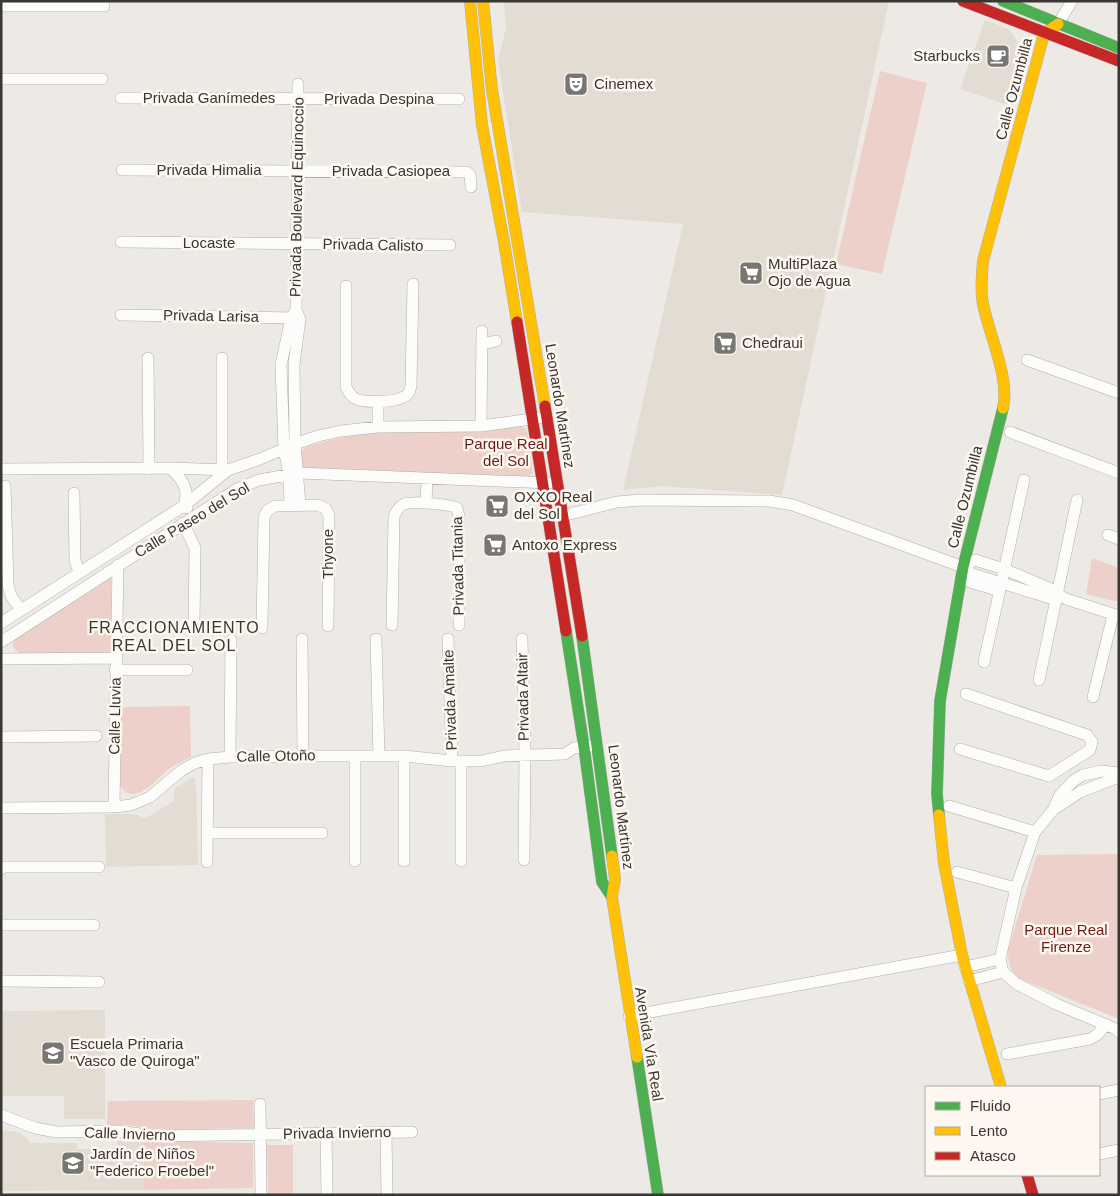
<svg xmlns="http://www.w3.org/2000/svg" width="1120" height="1196" viewBox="0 0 1120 1196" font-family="Arial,sans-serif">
	<rect width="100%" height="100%" fill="#edeae6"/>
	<path fill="#e2dcd3" d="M504,1H889L782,495L662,486L623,490L683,224L522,212L498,61L506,28Z
		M985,20L1009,29L1024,52L1008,105L960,89Z
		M193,777L196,780L198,865L106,867L105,814H136L144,819L174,801V789Z
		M105,1010V1119H64V1096H1V1011Z
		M1,1131H13L22,1134L30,1143H77V1149L117,1148V1141H144V1190L1,1191Z"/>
	<path fill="#edd0c9" d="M880,71L927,83L882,274L836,264Z
		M521,426L527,430L533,473L527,477L308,470L303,467C300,460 299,452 306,447L334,439L367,433L485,430Z
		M1092,558L1119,568V602L1086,594Z
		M108,577L111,579V651L107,653H19L13,647V642L16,638Z
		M190,706L191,757C184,760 177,764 170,768C157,778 134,809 120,785L121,707Z
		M1119,854V1019L1020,979C1010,971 1008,963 1008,950L1037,855Z
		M253,1100L254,1128L158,1130L128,1125H107L108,1101Z
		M144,1141L253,1143V1188L144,1190Z
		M267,1145H293V1195H268Z"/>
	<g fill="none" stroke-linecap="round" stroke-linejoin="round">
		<g stroke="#b0aeab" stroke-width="12">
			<path id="street" d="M1,6H104
				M1058,24L1072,1
				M1,79H102
				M298,84L296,310L300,319L294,364L295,444L300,505
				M121,98L459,99
				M122,170L467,172L470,175L471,187
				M121,242L450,245
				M346,286V387C348,391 351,397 356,399C365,403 393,402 401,398C408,396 410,392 411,386L413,284
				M121,315L296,318
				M483,344L496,341
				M148,358L149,469
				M222,358V470
				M1027,360L1119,393
				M378,401V427
				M481,426L482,331
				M1010,432L1119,473
				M170,468C177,475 184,481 186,492C186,498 184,503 187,508
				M1,469L170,468L228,470
				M5,486L8,585L11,596L21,610
				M74,493L75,560L79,573
				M426,503L427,479
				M290,506L289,474L284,449L281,365L291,318L296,310
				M558,517L617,502L641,500L769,501L793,505L963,567L972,574L1057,600
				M183,523L195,548L194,626
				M1108,535L1119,539
				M963,567L975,560L1004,569L1049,588L1066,599L1119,616
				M964,569L970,582L1000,591
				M1,623L185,505L228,470L260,459L295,444L318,436L341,431L378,427L481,426L539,418
				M392,625L394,516C397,511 399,506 404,504C413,501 449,504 457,508L459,516V625
				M262,628L264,518L267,511L275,506L318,505L326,509L329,516L328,626
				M302,639L303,756
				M376,639L379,756
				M448,639L452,761
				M522,639L525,755L524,860
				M1,642L237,489L259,480L299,473L549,483
				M1,659L117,658
				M984,662L1024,480
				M115,670H187
				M1039,680L1077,500
				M1093,697L1113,615
				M1,737L96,736
				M960,749L1049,776L1090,750L1092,742L1087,735L966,694
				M230,757L231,640
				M1119,773L1102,771L1083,775L1073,781L1060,795L1053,810L1035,832L1016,888L1000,959L1003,972L1017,984L1056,1004L1116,1029L1119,1032
				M949,806L1035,832
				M114,807L118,565
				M1,808L114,807L131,805L150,797L182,770L195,763L208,759L230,757L303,756H404L452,761H481L504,756L565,754L574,748L591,746
				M1053,810L1080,792L1119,777
				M207,833H322
				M355,861V756
				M404,861V756
				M461,861V761
				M207,862L208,759
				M1,869L4,867H99
				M957,872L1016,888
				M1,925H94
				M965,967L1000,959
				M1,981L99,982
				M969,981L1003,972
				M629,1016L962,955
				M1007,1054L1090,1039L1097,1035L1106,1025
				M1099,1094L1119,1090
				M260,1104L261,1195
				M1,1115L35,1128L56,1132L117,1131L155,1136L412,1132
				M386,1133L387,1195
				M326,1134L327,1195
				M1099,1154L1119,1150"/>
		</g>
		<g stroke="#b0aeab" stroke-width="12">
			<path id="fast" d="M1003,1L1119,48
				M566,631L584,747L602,882L612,897
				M582,636L612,856
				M939,815L937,794L940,701L963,567L1003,408
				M637,1057L658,1195"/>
		</g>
		<g stroke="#b0aeab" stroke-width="12">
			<path id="slow" d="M470,1L482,125L504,242L517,322
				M483,1L492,90L545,406
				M1003,408C1010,378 989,334 983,304C980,290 982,275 983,261L1044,34L1058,24
				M939,815L944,863L962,955L1001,1087
				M612,856L615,879L612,897L637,1057"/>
		</g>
		<g stroke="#b0aeab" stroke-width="12">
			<path id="jam" d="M963,1L1119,61
				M517,322L566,631
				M545,406L582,636
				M1027,1175L1033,1195"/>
		</g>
		<use href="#street" stroke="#fcfcfb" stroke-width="11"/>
		<use href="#fast" stroke="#4caf50" stroke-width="11"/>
		<use href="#slow" stroke="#ffc107" stroke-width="11"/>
		<use href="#jam" stroke="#c62828" stroke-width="11"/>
	</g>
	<defs>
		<g id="cafe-square" transform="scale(1.25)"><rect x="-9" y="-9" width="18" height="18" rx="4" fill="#787672" stroke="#fdf7f0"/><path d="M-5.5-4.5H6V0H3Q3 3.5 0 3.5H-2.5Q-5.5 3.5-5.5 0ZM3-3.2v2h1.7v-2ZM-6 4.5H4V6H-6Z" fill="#fff"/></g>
		<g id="theatre-square" transform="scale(1.25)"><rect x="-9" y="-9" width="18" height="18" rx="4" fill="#787672" stroke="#fdf7f0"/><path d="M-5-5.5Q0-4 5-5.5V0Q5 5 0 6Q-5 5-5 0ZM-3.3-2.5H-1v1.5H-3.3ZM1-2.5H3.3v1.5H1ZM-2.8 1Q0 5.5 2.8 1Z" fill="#fff"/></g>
		<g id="supermarket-square" transform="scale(1.25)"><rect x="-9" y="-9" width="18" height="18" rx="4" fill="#787672" stroke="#fdf7f0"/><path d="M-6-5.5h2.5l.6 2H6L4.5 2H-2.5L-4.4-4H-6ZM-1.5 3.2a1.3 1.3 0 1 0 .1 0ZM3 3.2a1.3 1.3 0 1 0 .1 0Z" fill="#fff"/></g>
		<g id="school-square" transform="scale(1.25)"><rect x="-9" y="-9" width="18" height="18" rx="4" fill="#787672" stroke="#fdf7f0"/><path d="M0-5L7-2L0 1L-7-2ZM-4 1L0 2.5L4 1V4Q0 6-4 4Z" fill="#fff"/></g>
	</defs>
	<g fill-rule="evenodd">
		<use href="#cafe-square" x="998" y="56"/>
		<use href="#theatre-square" x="576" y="84"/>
		<use href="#supermarket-square" x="751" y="273"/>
		<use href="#supermarket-square" x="725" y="343"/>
		<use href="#supermarket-square" x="497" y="506"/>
		<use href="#supermarket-square" x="495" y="545"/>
		<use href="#school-square" x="53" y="1053"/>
		<use href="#school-square" x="73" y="1163"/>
	</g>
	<g text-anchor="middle" stroke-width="5" stroke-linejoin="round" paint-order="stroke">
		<g font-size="15" fill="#393734" stroke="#fdf7f0" text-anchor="start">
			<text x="980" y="61" text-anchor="end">Starbucks</text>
			<text x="594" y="89">Cinemex</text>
			<text x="768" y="269">MultiPlaza<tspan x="768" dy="17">Ojo de Agua</tspan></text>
			<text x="742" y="348">Chedraui</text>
			<text x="514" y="502">OXXO Real<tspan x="514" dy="17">del Sol</tspan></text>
			<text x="512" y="550">Antoxo Express</text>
			<text x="70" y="1049">Escuela Primaria<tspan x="70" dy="17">"Vasco de Quiroga"</tspan></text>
			<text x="90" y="1159">Jardín de Niños<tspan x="90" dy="17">"Federico Froebel"</tspan></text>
		</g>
		<g font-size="15" fill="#393734" stroke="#fdf7f0">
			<text transform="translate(1014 89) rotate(-75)" y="5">Calle Ozumbilla</text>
			<text x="209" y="103">Privada Ganímedes</text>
			<text x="379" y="104">Privada Despina</text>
			<text x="209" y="175">Privada Himalia</text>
			<text x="391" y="176">Privada Casiopea</text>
			<text transform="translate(297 197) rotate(-89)" y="5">Privada Boulevard Equinoccio</text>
			<text x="209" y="248">Locaste</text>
			<text transform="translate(373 245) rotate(1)" y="5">Privada Calisto</text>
			<text transform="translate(211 316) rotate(1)" y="5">Privada Larisa</text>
			<text transform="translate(560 406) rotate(81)" y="5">Leonardo Martínez</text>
			<text transform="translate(965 497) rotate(-76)" y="5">Calle Ozumbilla</text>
			<text transform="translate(192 520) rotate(-31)" y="5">Calle Paseo del Sol</text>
			<text transform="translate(328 554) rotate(-90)" y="5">Thyone</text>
			<text transform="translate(458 566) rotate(-91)" y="5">Privada Titania</text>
			<text transform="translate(523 697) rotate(-91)" y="5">Privada Altair</text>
			<text transform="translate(450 700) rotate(-92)" y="5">Privada Amalte</text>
			<text transform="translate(115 716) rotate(-89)" y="5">Calle Lluvia</text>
			<text transform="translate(276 756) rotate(-1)" y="5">Calle Otoño</text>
			<text transform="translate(621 807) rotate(83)" y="5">Leonardo Martínez</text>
			<text transform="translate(649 1044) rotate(81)" y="5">Avenida Vía Real</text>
			<text transform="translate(337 1133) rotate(-1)" y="5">Privada Invierno</text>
			<text transform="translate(130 1134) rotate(2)" y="5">Calle Invierno</text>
		</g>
		<g font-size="15" fill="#6b1c14" stroke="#fdf7f0">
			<text x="506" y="449">Parque Real<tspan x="506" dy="17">del Sol</tspan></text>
			<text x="1066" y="935">Parque Real<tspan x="1066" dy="17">Firenze</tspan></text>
		</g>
		<g font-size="16" letter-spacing="1" fill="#393734" stroke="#fdf7f0">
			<text x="174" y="633">FRACCIONAMIENTO<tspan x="174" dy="18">REAL DEL SOL</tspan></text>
		</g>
	</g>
	<rect width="1120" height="1196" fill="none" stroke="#393734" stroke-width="5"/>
	<rect x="925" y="1086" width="175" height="90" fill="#fdf7f0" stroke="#afaaa5"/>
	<rect x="935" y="1102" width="25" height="8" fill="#4caf50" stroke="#afaaa5"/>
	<text x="970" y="1111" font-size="15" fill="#393734">Fluido</text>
	<rect x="935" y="1127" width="25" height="8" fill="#ffc107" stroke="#afaaa5"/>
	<text x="970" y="1136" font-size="15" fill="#393734">Lento</text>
	<rect x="935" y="1152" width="25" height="8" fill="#c62828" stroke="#afaaa5"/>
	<text x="970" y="1161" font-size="15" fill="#393734">Atasco</text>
</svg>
